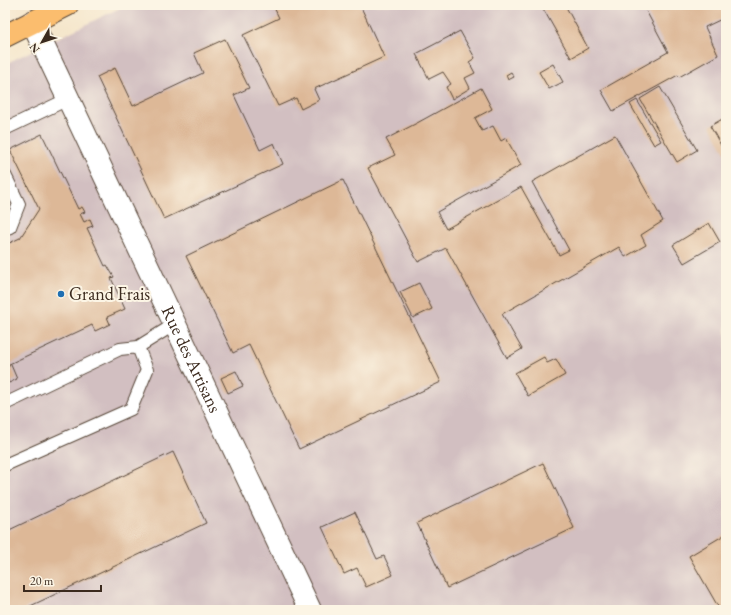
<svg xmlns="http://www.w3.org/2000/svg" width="731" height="615" viewBox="0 0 731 615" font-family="'EB Garamond',serif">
	<rect width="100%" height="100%" fill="#fcf5e5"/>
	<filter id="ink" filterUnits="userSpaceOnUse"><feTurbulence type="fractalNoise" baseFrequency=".025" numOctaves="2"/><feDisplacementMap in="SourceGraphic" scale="8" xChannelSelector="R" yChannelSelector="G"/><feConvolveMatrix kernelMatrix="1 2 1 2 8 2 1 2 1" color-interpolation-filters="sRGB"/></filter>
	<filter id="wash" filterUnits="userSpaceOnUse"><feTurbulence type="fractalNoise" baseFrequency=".012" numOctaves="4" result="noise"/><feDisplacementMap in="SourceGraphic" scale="16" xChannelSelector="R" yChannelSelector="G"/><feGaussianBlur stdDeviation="0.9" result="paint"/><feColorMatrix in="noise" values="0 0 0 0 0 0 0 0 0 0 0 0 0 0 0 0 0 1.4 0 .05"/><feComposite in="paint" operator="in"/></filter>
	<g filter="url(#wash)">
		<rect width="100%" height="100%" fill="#f5e6cb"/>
		<path fill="#d2bfc1" d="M126,5H726V610H5V64Z"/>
		<g id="blocks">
			<path fill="#ddb897" d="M273,5H360L384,57L314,89L319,100L301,109L296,98L278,106L243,35L279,18Z
				M541,5H558V6L561,5H565L588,48L571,58Z
				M643,5H726V17L705,27L718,55L679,77L678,75L613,111L601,90L668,52Z
				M460,31L475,58L469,62L475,73L465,78L470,88L452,99L446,87L451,84L443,72L429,79L416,54Z
				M225,39L249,88L234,95L260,150L274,143L283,164L164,219L97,77L115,68L133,106L203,73L194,53Z
				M553,64L563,82L549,89L539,72Z
				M511,72L514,77L508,80L506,75Z
				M660,87L697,150L677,162L640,99Z
				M481,88L492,109L475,118L482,131L493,126L501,141L506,138L521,165L437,212L446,229L521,187L559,255L569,250L532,182L615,135L663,221L641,235L646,245L625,257L619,247L502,314L522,349L507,358L446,248L418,262L368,168L395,155L386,139L417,123Z
				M637,100L661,141L654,145L630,104Z
				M726,117V154L710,126Z
				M42,134L78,209L82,207L85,212L80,214L84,222L90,219L93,226L87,228L105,266L107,265L114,277L111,278L125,309L107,317L110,324L95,331L92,325L5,366V245L20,238L39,209L10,150Z
				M343,180L441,382L299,449L249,345L233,353L186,256Z
				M709,223L720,242L684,263L673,245Z
				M419,283L432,309L413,318L400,292Z
				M544,357L547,363L556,359L565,375L528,396L515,373Z
				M11,365L17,379L9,383L5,374V368Z
				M236,371L243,386L228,393L221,378Z
				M173,452L206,523L22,610H5V532Z
				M543,463L574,528L447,588L417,523Z
				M355,512L377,559L384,556L393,575L366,587L357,568L344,574L322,527Z
				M726,534V610H720L689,556Z"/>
		</g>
	</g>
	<g filter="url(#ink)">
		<use href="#blocks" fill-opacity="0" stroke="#574638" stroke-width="1"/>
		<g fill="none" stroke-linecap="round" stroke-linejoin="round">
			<g stroke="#574638" stroke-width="14">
				<path id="lane" d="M5,129L68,99
					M5,175L19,204L10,227L5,229
					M5,404L120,349L138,347
					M5,465L131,409L147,370L138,347L175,324"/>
			</g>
			<g stroke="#574638" stroke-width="24">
				<g id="street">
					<path id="s1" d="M32,22L310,610"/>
				</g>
			</g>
			<g stroke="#574638" stroke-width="24">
				<path id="primary" d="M5,36L67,5"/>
			</g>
			<use href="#lane" stroke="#fff" stroke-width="12"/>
			<use href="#street" stroke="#fff" stroke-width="22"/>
			<use href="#primary" stroke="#fbbd6e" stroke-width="22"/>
		</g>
	</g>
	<circle fill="#1f6fb2" stroke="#fcf5e5" stroke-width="1.5" cx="61" cy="294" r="4"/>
	<g text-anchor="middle" stroke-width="4" stroke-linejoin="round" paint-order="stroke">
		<g font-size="18" fill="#3b2a1e" stroke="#fcf5e5" text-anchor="start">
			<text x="69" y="300">Grand Frais</text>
		</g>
		<g font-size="18" fill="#3b2a1e" stroke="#fcf5e5">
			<text dy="6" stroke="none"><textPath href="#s1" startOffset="373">Rue des Artisans</textPath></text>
		</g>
	</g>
	<rect width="731" height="615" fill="none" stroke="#fcf5e5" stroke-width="20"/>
	<g transform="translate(42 42) rotate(231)" stroke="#fcf5e5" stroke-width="3" paint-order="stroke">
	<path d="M0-3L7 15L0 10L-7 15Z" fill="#3b2a1e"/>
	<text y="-6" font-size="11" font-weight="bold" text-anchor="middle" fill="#3b2a1e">N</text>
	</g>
	<path d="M24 585v6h77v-6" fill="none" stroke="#3b2a1e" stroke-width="2"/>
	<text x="30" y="585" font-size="12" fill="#3b2a1e" stroke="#fcf5e5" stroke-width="3" paint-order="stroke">20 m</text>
</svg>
